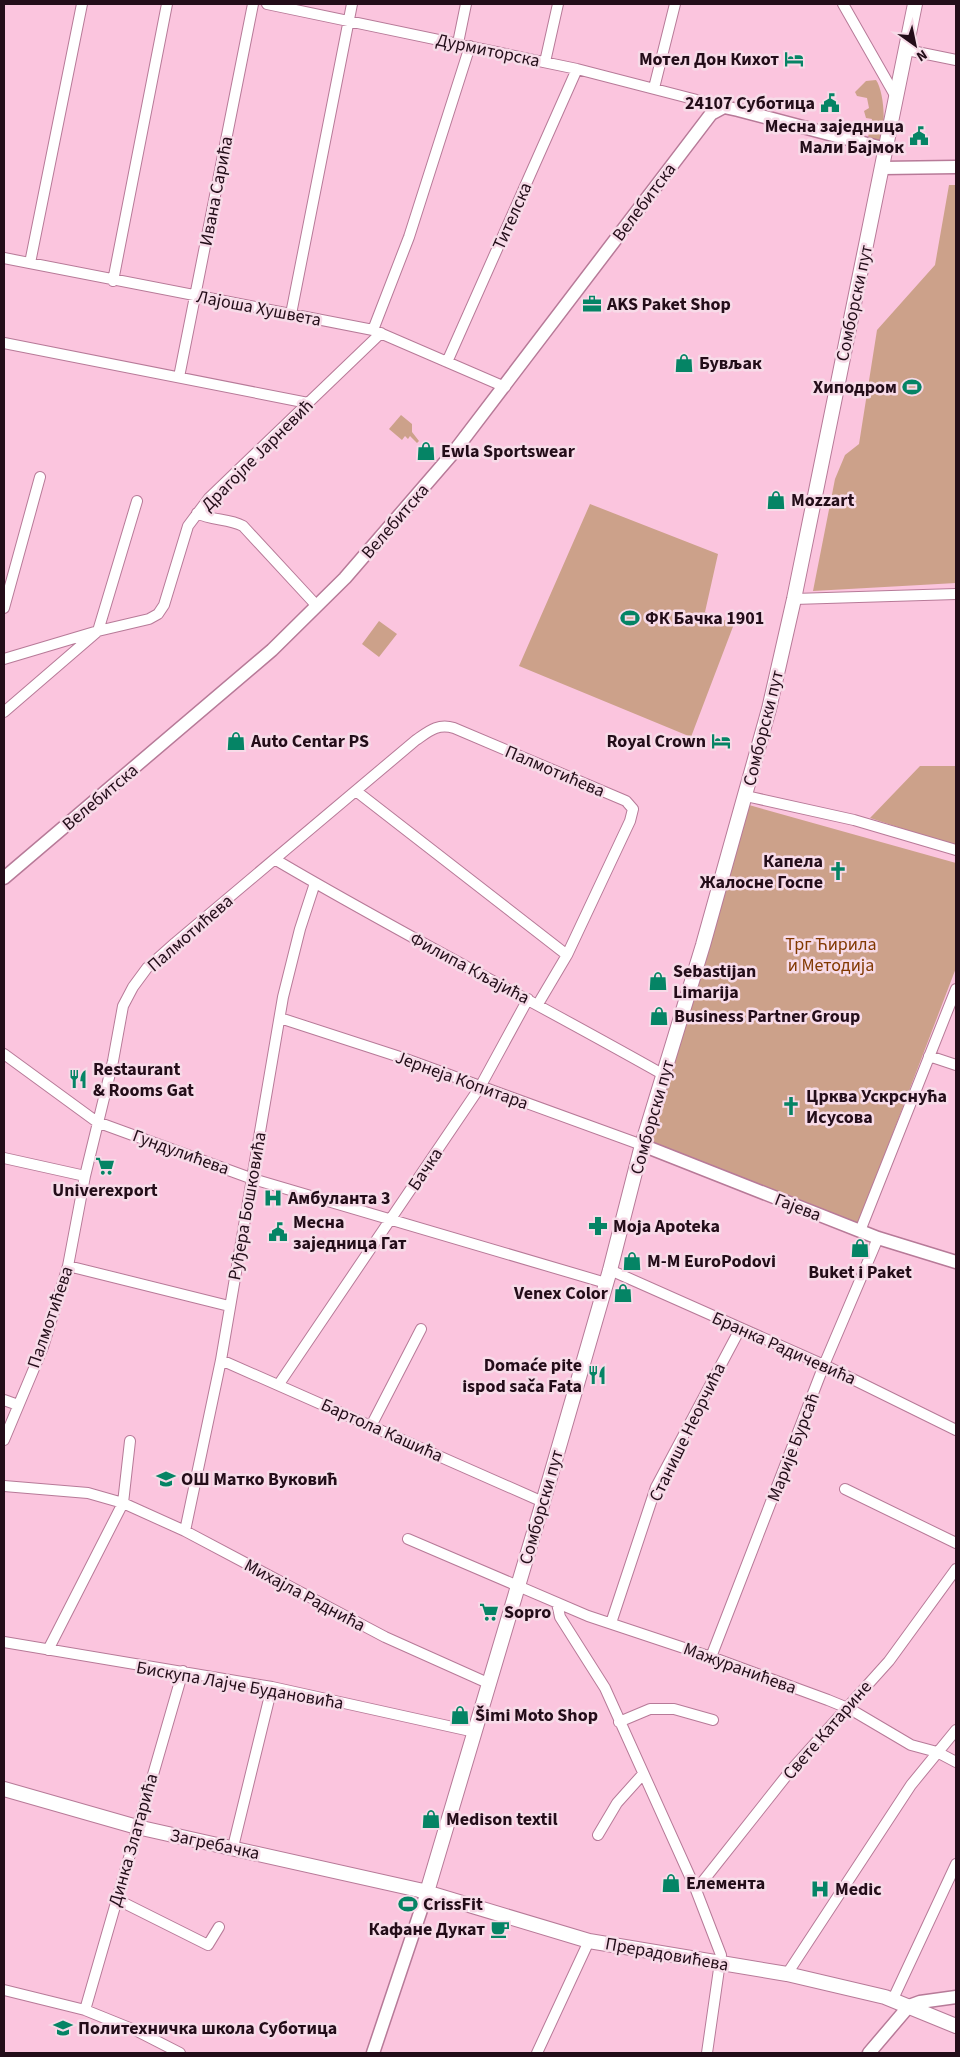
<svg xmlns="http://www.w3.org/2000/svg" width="960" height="2057" viewBox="0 0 960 2057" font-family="'Source Sans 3',sans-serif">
	<rect width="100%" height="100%" fill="#fbc5de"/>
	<path fill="#cca18a" d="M876,80C884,91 887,129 879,140L867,142L872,119L866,118L864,111L869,108L867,98L857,96L855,92L866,81Z
		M949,185H956V583L813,591L835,479L845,455L859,444L877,330L935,265Z
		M401,415L412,424V432L419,441L417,443L410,436L408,439L405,436L402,440L389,429Z
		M590,504L718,554L705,612L734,624L691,737L519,666Z
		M379,621L397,634L379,657L362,644Z
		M920,766H956V846L870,818Z
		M749,805L956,863V968L857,1227L649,1144Z"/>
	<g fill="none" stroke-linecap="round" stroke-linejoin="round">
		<g stroke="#b77a98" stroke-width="12">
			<path id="minor" d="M267,4L577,69L724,107
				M843,4L896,97
				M458,43L466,4
				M907,50L956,60
				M545,62L558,4
				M654,88L675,4
				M4,258L373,330L505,387
				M30,263L82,4
				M113,281L167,4
				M291,314L352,4
				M373,330L409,237L470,46
				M4,343L308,403
				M447,362L577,69
				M179,377L253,4
				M197,513C212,521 228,518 243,526L317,606
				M794,599L956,594
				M4,608L40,477
				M4,659L98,631L149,619L158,614L164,605L188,526L209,498L381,333
				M4,712L98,631L137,501
				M356,791L567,955
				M746,796L854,820L956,850
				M276,860C403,935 535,1002 664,1075
				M280,1018L403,1058L642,1145
				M4,1054L97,1122L253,1179L606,1283
				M929,1056L956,1065
				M4,1158L85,1176
				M860,1231L956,989
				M68,1266L229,1306
				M610,1270L824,1365L956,1430
				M221,1360L543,1502
				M279,1384L480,1087L528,999
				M4,1400L18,1405
				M371,1426L421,1329
				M4,1440L43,1347L68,1266L85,1176L113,1061L123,1006L133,987L147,968L175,943L416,740C429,731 438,723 454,728L626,801L633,809L630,821L567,955L538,1004
				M4,1486L88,1493L123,1503L185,1531L385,1637L490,1684
				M845,1489L956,1543
				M185,1531L221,1360L283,997L300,929L315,883
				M408,1539L588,1616L711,1657L828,1700L850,1709L911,1745L937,1752L956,1762
				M557,1603L560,1617L605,1688L696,1890L721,1955L707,2053
				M611,1623L656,1487L740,1329
				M4,1642L272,1687L475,1732
				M48,1650L123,1503L130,1441
				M711,1657L824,1365L878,1238
				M619,1722L650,1709H674L713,1720
				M598,1835L617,1803L643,1774
				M233,1847L272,1687
				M696,1890L791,1770L889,1661L956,1569
				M116,1899L208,1945L219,1927
				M787,1974L911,1785L956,1730
				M4,1990L85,2010L137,2031L180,2053
				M893,1999L956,1864
				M85,2010L183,1671
				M537,2053L589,1941"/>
		</g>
		<g stroke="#b77a98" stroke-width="15">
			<path id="tertiary" d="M882,168L956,167
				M4,878L272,650L345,578L453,453L711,114L724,107L738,110L886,149
				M642,1145L878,1238L956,1262
				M373,2053L427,1892
				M869,2053L909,2006L920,2002L956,1997"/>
		</g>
		<g stroke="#b77a98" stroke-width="16">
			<path id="secondary" d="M4,1789L137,1827L419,1890L589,1941L787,1974L885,1997L956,2026
				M427,1892L543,1502L610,1270L642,1145L703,945L769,709L794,599L915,4"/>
		</g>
		<use href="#minor" stroke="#fff" stroke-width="10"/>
		<use href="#tertiary" stroke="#fff" stroke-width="12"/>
		<use href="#secondary" stroke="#fff" stroke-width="14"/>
	</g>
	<defs>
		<g id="hotel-bare" transform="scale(1.5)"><path d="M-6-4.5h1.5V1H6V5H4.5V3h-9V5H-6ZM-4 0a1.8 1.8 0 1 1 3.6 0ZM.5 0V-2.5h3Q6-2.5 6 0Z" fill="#058465" stroke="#f7dbe8" stroke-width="2.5" paint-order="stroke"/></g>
		<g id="civic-bare" transform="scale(1.5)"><path d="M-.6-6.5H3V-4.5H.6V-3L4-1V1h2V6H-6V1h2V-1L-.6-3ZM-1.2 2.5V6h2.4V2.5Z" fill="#058465" stroke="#f7dbe8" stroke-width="2.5" paint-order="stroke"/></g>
		<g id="office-bare" transform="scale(1.5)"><path d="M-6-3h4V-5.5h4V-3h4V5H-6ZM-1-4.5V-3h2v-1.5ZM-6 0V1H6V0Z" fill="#058465" stroke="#f7dbe8" stroke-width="2.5" paint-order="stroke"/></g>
		<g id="shop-bare" transform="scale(1.5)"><path d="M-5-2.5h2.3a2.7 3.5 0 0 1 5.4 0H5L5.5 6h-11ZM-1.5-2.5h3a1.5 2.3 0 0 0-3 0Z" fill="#058465" stroke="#f7dbe8" stroke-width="2.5" paint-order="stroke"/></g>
		<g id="stadium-bare" transform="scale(1.5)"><path d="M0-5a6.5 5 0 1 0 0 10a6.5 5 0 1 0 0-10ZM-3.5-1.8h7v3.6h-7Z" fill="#058465" stroke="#f7dbe8" stroke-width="2.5" paint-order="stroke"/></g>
		<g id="church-bare" transform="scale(1.5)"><path d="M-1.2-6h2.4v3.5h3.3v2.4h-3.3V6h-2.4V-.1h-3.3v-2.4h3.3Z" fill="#058465" stroke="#f7dbe8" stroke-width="2.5" paint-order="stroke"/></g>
		<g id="restaurant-bare" transform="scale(1.5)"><path d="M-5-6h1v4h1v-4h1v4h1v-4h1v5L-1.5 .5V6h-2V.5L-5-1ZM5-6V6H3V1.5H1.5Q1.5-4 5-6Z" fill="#058465" stroke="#f7dbe8" stroke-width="2.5" paint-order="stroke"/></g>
		<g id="supermarket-bare" transform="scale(1.5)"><path d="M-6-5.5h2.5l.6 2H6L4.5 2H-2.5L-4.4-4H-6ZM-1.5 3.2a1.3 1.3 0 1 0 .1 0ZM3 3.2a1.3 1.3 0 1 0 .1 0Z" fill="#058465" stroke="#f7dbe8" stroke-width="2.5" paint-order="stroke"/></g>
		<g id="hospital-bare" transform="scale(1.5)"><path d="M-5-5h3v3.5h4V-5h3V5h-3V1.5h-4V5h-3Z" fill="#058465" stroke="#f7dbe8" stroke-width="2.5" paint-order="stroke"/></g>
		<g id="pharmacy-bare" transform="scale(1.5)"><path d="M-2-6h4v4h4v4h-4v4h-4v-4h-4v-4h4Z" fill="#058465" stroke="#f7dbe8" stroke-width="2.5" paint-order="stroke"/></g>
		<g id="school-bare" transform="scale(1.5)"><path d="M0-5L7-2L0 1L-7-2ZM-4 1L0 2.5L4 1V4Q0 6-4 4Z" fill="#058465" stroke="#f7dbe8" stroke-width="2.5" paint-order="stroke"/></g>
		<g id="cafe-bare" transform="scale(1.5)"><path d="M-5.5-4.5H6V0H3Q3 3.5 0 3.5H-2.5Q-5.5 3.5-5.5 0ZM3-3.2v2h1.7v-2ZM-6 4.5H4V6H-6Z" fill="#058465" stroke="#f7dbe8" stroke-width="2.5" paint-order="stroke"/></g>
	</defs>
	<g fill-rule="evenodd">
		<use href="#hotel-bare" x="794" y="59"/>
		<use href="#civic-bare" x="830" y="103"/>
		<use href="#civic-bare" x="919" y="136"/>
		<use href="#office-bare" x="592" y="304"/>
		<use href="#shop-bare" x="684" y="363"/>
		<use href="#stadium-bare" x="912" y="387"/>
		<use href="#shop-bare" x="426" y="451"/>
		<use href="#shop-bare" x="776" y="500"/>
		<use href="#stadium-bare" x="630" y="618"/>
		<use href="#shop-bare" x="236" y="741"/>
		<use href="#hotel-bare" x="721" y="741"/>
		<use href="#church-bare" x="838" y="871"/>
		<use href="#shop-bare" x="658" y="981"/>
		<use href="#shop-bare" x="659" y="1016"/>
		<use href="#restaurant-bare" x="78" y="1079"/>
		<use href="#church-bare" x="791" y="1106"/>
		<use href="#supermarket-bare" x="105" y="1166"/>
		<use href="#hospital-bare" x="273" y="1198"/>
		<use href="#pharmacy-bare" x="598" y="1226"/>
		<use href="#civic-bare" x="278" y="1232"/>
		<use href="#shop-bare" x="860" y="1248"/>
		<use href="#shop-bare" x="632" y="1261"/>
		<use href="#shop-bare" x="623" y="1293"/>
		<use href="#restaurant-bare" x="597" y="1375"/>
		<use href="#school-bare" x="166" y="1479"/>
		<use href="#supermarket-bare" x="489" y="1612"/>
		<use href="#shop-bare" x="460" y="1715"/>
		<use href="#shop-bare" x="431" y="1819"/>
		<use href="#shop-bare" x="671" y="1883"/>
		<use href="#hospital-bare" x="820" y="1889"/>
		<use href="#stadium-bare" x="408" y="1904"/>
		<use href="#cafe-bare" x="500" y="1929"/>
		<use href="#school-bare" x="63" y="2028"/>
	</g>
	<g text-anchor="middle" stroke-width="5" stroke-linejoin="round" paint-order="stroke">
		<g font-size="18" fill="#230d19" stroke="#f7dbe8">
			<text transform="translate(488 50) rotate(12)" y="6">Дурмиторска</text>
			<text transform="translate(216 191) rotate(-79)" y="6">Ивана Сарића</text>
			<text transform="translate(644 202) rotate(-53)" y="6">Велебитска</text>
			<text transform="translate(512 216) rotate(-66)" y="6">Тителска</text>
			<text transform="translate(854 303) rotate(-78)" y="6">Сомборски пут</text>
			<text transform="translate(259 308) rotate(11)" y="6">Лајоша Хушвета</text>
			<text transform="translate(257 455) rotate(-45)" y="6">Драгојле Јарневић</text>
			<text transform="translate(395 521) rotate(-49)" y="6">Велебитска</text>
			<text transform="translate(763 728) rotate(-76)" y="6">Сомборски пут</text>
			<text transform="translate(555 771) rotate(23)" y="6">Палмотићева</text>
			<text transform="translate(100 797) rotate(-40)" y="6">Велебитска</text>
			<text transform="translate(190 933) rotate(-41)" y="6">Палмотићева</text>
			<text transform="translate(470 968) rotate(28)" y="6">Филипа Кљајића</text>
			<text transform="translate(462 1080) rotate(20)" y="6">Јернеја Копитара</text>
			<text transform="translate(652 1117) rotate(-74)" y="6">Сомборски пут</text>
			<text transform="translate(181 1152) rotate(20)" y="6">Гундулићева</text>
			<text transform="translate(425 1169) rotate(-56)" y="6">Бачка</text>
			<text transform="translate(247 1206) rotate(-80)" y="6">Руђера Бошковића</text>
			<text transform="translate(798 1207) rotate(21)" y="6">Гајева</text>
			<text transform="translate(50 1317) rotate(-71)" y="6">Палмотићева</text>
			<text transform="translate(784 1348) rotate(24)" y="6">Бранка Радичевића</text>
			<text transform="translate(382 1430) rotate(24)" y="6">Бартола Кашића</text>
			<text transform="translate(687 1432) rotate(-64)" y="6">Станише Неорчића</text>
			<text transform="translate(793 1447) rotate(-69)" y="6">Марије Бурсаћ</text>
			<text transform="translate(541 1507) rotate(-74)" y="6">Сомборски пут</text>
			<text transform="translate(305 1595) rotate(28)" y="6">Михајла Раднића</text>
			<text transform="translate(740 1668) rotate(20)" y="6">Мажуранићева</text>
			<text transform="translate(240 1685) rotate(10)" y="6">Бискупа Лајче Будановића</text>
			<text transform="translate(827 1730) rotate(-49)" y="6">Свете Катарине</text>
			<text transform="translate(133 1840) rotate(-74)" y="6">Динка Златарића</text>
			<text transform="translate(215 1844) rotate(12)" y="6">Загребачка</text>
			<text transform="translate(667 1954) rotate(10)" y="6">Прерадовићева</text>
		</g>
		<g font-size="18" font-weight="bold" fill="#230d19" stroke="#f7dbe8" text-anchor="start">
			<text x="779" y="65" text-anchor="end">Мотел Дон Кихот</text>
			<text x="815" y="109" text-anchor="end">24107 Суботица</text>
			<text x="904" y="132" text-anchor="end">Месна заједница<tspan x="904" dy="21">Мали Бајмок</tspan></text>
			<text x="607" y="310">AKS Paket Shop</text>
			<text x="699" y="369">Бувљак</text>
			<text x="897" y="393" text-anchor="end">Хиподром</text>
			<text x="441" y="457">Ewla Sportswear</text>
			<text x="791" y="506">Mozzart</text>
			<text x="645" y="624">ФК Бачка 1901</text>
			<text x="251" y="747">Auto Centar PS</text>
			<text x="706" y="747" text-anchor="end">Royal Crown</text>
			<text x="823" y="867" text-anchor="end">Капела<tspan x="823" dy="21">Жалосне Госпе</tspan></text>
			<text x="673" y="977">Sebastijan<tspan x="673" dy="21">Limarija</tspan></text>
			<text x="674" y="1022">Business Partner Group</text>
			<text x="93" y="1075">Restaurant<tspan x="93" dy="21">&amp; Rooms Gat</tspan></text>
			<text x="806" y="1102">Црква Ускрснућа<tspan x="806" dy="21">Исусова</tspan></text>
			<text x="105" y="1196" text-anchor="middle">Univerexport</text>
			<text x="288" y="1204">Амбуланта 3</text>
			<text x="293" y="1228">Месна<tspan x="293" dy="21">заједница Гат</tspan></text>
			<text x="613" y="1232">Moja Apoteka</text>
			<text x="647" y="1267">M-M EuroPodovi</text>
			<text x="860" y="1278" text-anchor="middle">Buket i Paket</text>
			<text x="608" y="1299" text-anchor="end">Venex Color</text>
			<text x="582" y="1371" text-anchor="end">Domaće pite<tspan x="582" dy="21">ispod sača Fata</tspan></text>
			<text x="181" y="1485">ОШ Матко Вуковић</text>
			<text x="504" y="1618">Sopro</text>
			<text x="475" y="1721">Šimi Moto Shop</text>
			<text x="446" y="1825">Medison textil</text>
			<text x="686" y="1889">Елемента</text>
			<text x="835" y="1895">Medic</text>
			<text x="423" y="1910">CrissFit</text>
			<text x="485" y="1935" text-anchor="end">Кафане Дукат</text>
			<text x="78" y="2034">Политехничка школа Суботица</text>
		</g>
		<g font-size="18" fill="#813800" stroke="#f7dbe8">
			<text x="831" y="950">Трг Ћирила<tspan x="831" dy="21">и Методија</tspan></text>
		</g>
	</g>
	<rect width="960" height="2057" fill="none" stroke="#230d19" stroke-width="10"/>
	<g transform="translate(915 45) rotate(147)" stroke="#f7dbe8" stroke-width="4" paint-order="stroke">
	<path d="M0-4L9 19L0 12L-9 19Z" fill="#230d19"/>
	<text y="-8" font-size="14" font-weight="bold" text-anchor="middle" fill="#230d19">N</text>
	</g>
</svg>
